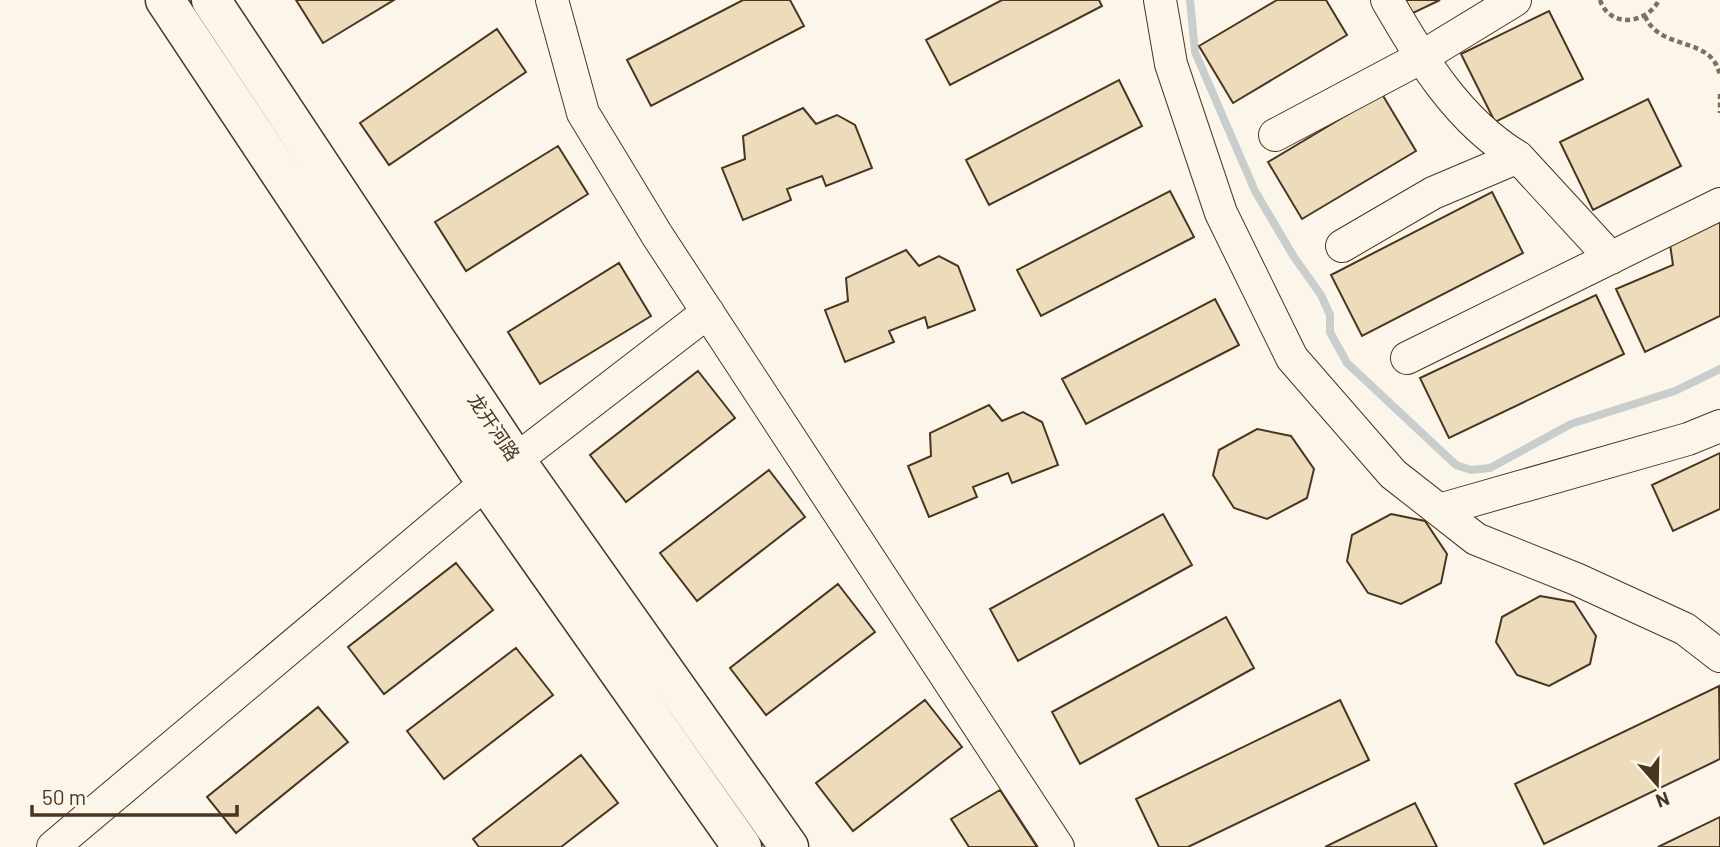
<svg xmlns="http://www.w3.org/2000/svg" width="1720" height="847" viewBox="0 0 1720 847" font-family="Barlow,'Noto Sans SC',sans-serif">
	<rect width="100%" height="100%" fill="#fbf6e9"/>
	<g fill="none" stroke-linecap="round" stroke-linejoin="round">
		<path stroke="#c9cecd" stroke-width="8" d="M1190,0L1195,52L1255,191L1294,257L1321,295L1330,315V332L1347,363L1456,465L1471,470L1490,468L1571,424L1675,391L1720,369"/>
	</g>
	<path fill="#ecdcbc" stroke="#4a3520" stroke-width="2" d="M296,0H394L323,43Z
		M743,0H790L804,26L651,106L627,60Z
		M1002,0H1099L1102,6L950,85L926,40Z
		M1277,0H1326L1347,35L1233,103L1199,46Z
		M1404,0H1440L1411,14Z
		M1549,11L1583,79L1495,122L1461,54Z
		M497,29L526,72L389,165L360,123Z
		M1119,80L1142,126L989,205L966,160Z
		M1382,94L1416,151L1302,219L1268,162Z
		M1648,99L1681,166L1593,210L1560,142Z
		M803,108L816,124L837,115L855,125L872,168L826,186L822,176L787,189L791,200L743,220L722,168L745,159L743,136Z
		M558,146L588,194L466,271L435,222Z
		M1170,191L1194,237L1041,316L1017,270Z
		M1492,192L1523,253L1362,336L1331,275Z
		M1720,219V316L1645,352L1616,289L1673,265L1670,244Z
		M906,250L919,266L939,256L958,266L975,310L928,328L925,317L889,331L894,342L845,362L825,310L848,301L846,278Z
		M619,263L651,316L540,384L508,332Z
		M1596,295L1624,354L1449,438L1420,378Z
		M1215,299L1239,345L1086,424L1062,379Z
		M698,371L735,418L626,502L590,455Z
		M989,405L1002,421L1023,412L1042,422L1058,465L1012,483L1008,473L973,487L977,497L929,517L908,466L931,456L930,433Z
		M1257,429L1291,436L1314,469L1307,498L1267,519L1234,508L1213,475L1219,450Z
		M1720,453V509L1673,531L1652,485Z
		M769,470L805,517L697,601L660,553Z
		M1163,514L1192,565L1018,661L990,609Z
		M1391,514L1425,521L1447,554L1441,583L1401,604L1368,593L1347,561L1352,535Z
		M456,563L493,610L384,694L348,647Z
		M838,584L875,632L766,715L730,668Z
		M1540,596L1574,602L1596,636L1590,664L1549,686L1517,675L1496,642L1502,617Z
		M1226,617L1254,668L1080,764L1052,712Z
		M516,648L553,695L444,779L407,731Z
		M1719,686L1720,759L1544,844L1515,784Z
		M925,700L962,747L853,831L816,783Z
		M1340,700L1369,760L1188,847H1159L1136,799Z
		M318,707L348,742L236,833L207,797Z
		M581,755L618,803L561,847H479L473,839Z
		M1000,790L1037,847H969L951,819Z
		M1415,803L1437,847H1325Z
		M1720,817V847H1658Z"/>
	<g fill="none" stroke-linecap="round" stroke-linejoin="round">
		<g stroke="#4a3520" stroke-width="34">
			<path id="minor" d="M552,0L583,113L657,235L1058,847
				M1160,0L1171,64L1221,213L1292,358L1393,474L1476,539L1576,579L1685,629L1720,656
				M1387,0C1421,59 1458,121 1518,157L1611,258
				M1275,135L1420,58L1515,0
				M1342,246L1433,193L1518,157
				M1407,358L1720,204
				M1439,510L1688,439L1720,426
				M53,847L486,483L708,312"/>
		</g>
		<g stroke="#4a3520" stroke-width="41">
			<path id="major" d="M165,0L486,483L742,847
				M211,0L517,462L789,847"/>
		</g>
		<path stroke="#7f6f5c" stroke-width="4.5" stroke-dasharray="5 3.5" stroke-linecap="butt" d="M1600,0C1610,29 1647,24 1659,0
			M1645,16C1660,52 1713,35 1720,76
			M1720,94V113"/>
		<use href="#minor" stroke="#fbf6e9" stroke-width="32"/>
		<use href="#major" stroke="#fbf6e9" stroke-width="38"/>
	</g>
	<g text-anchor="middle" stroke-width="5" stroke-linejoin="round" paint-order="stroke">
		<g font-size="19" fill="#4a3520" stroke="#fbf6e9">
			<text transform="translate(494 427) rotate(56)" y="7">龙开河路</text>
		</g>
	</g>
	<g transform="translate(1657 784) rotate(160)" stroke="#fbf6e9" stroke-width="5" paint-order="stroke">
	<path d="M0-5L12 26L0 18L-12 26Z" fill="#4a3520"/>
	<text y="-10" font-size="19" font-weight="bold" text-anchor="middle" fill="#4a3520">N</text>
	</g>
	<path d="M32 805v10h205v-10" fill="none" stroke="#4a3520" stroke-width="3.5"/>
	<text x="42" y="805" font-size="21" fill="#4a3520" stroke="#fbf6e9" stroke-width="5" paint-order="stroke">50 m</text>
</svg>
